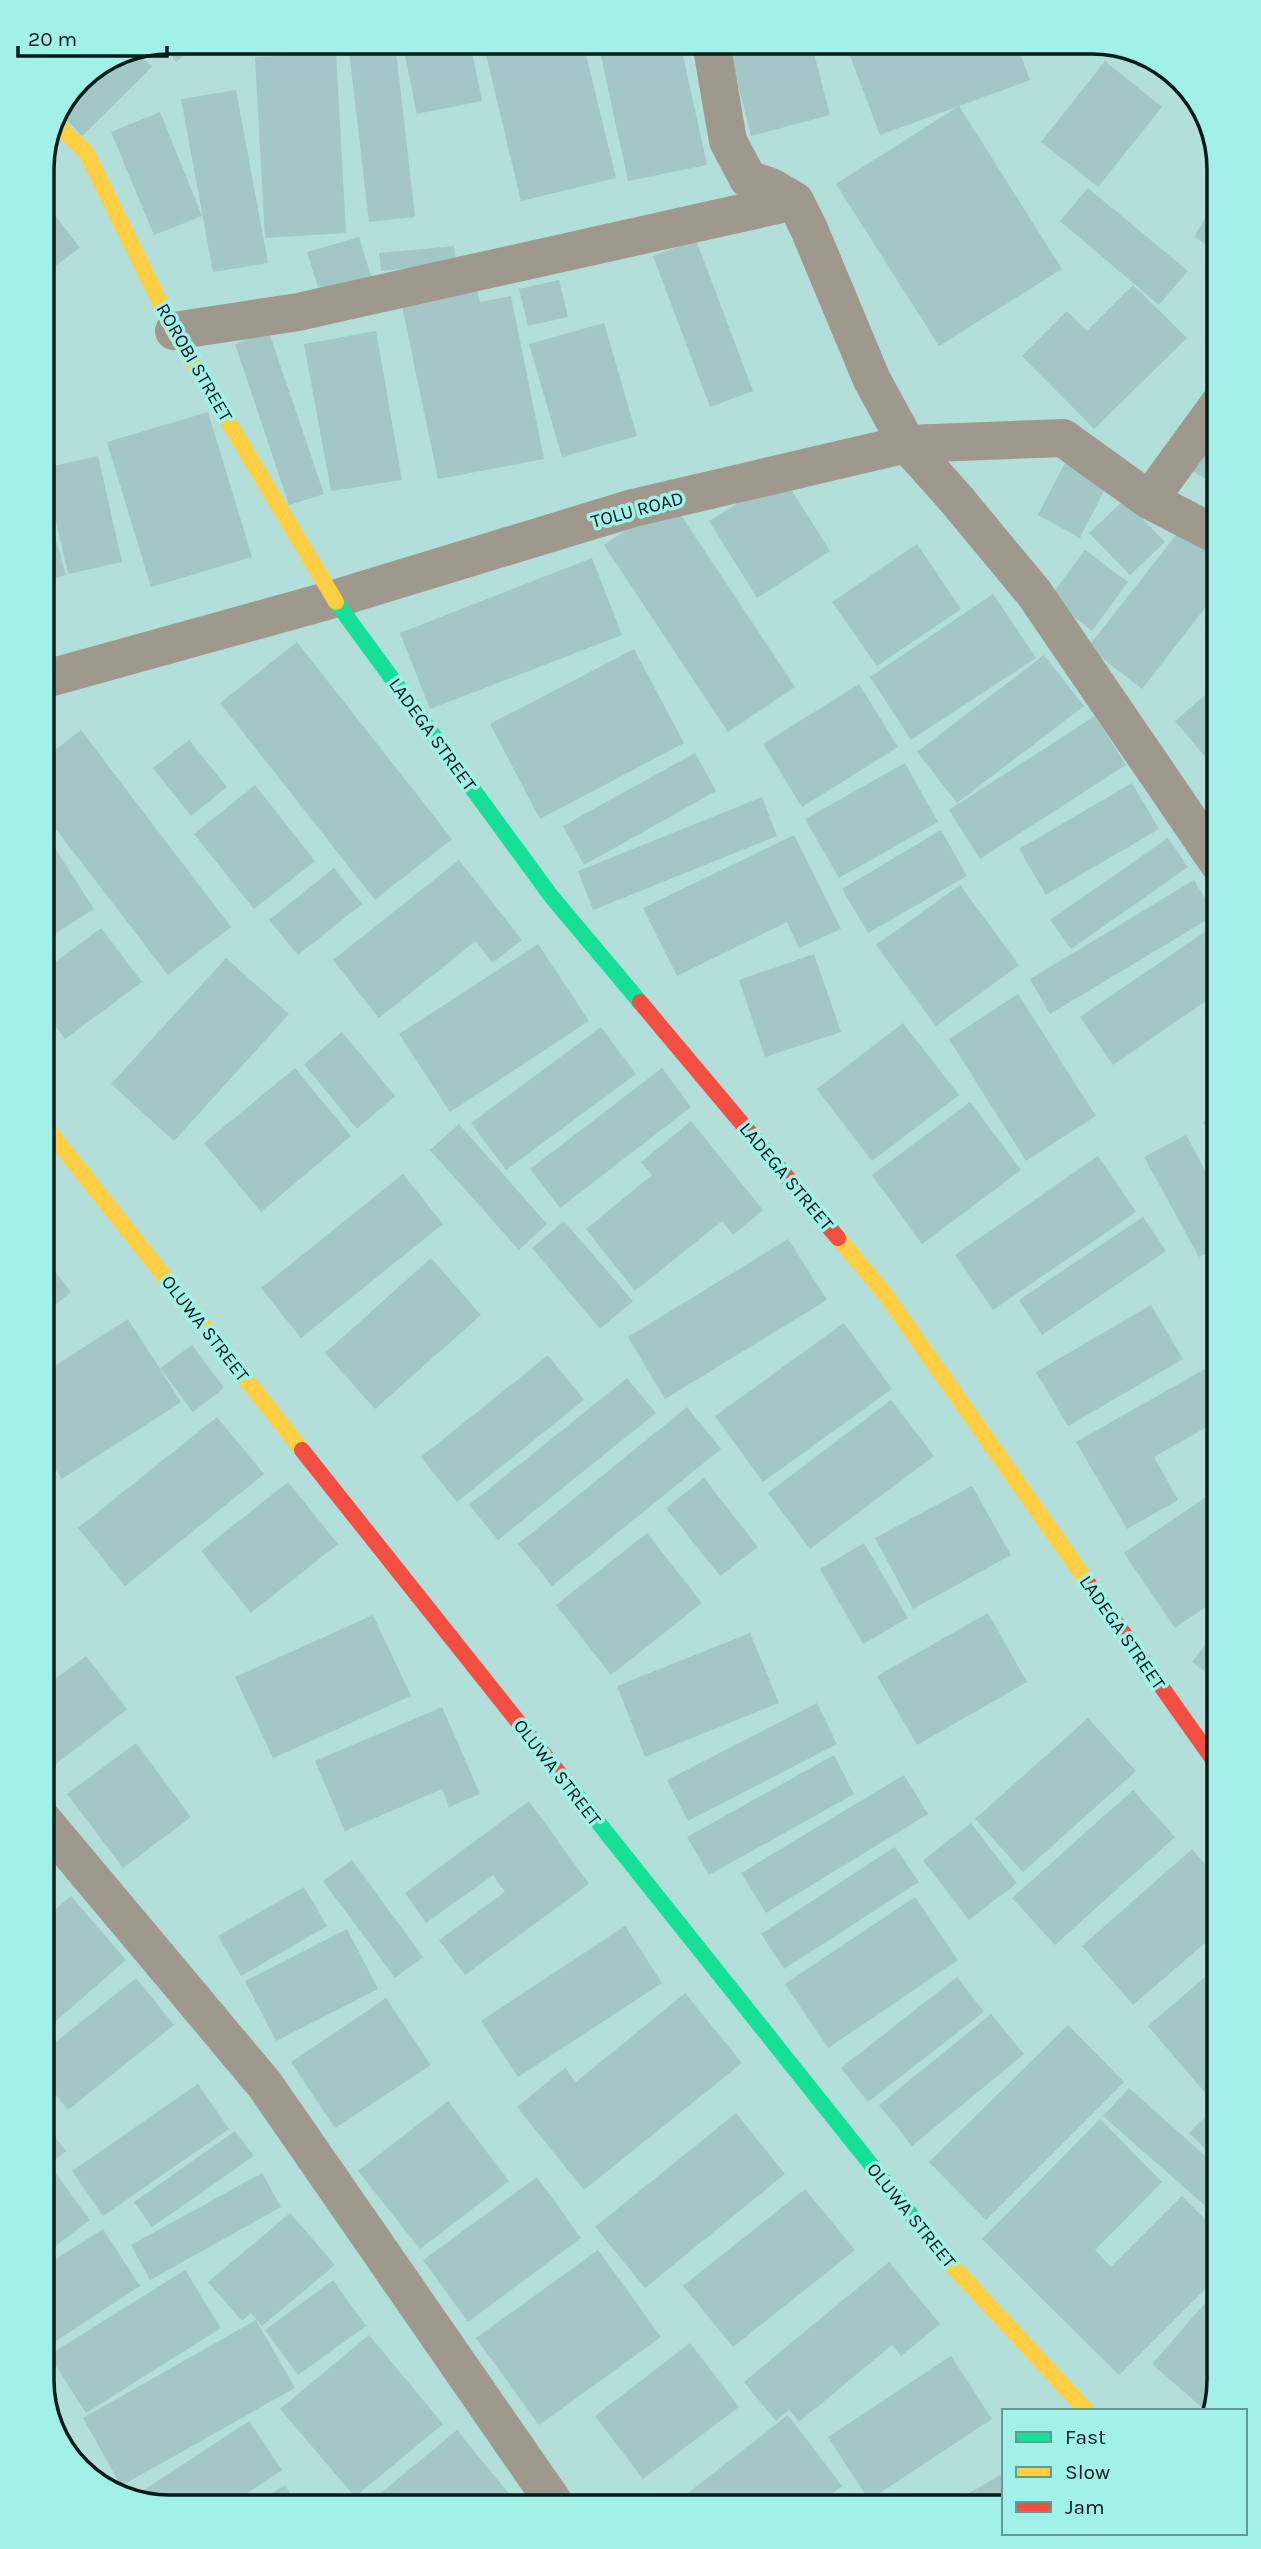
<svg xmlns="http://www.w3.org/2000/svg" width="1261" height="2549" viewBox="0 0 1261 2549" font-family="Karla,sans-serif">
	<rect width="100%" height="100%" fill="#b3dfda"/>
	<path fill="#a3c6c6" d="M170,42H204L176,62L162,43Z
		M264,42H339V44L266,54Z
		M348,42H395L415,217L369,222Z
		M402,42H470L482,101L417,114Z
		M483,42H583L616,178L521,201Z
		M598,42H680L707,165L628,181Z
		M727,42H811L830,115L751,136Z
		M862,42H1016L1030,80L880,135L847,48Z
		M133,49L152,67L82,136L63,116L80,79L121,52Z
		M336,53L346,233L265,238L255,57Z
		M1105,61L1162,107L1098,187L1041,142Z
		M236,90L268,263L213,272L181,99Z
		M959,106L1062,269L939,346L836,184Z
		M160,112L202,216L154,235L111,132Z
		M1088,188L1188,271L1159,305L1060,221Z
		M1219,194V252L1194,237Z
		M42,198L80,248L42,276Z
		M359,237L374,286L322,300L307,252Z
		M696,240L753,391L710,407L653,256Z
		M454,246L456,264L381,271L379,253Z
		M559,280L568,317L528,326L519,289Z
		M1133,285L1187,338L1094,429L1022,356L1067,311L1087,331Z
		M477,290L480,302L511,296L544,459L438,479L402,306Z
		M1219,311V341L1206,333Z
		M604,323L637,436L562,457L529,344Z
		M376,331L402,480L331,491L304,344Z
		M269,332L324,494L289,505L235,344Z
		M208,412L252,557L151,587L107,442Z
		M1219,417V486L1190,470Z
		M1069,455L1111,477L1080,538L1038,515Z
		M98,456L122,562L68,574L44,468Z
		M782,475L830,551L757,598L709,521Z
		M42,492L66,575L42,582Z
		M671,500L795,687L728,732L604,545Z
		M1124,500L1165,542L1130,575L1089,533Z
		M1184,525L1219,553V590L1142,689L1088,647Z
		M917,544L961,609L877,666L832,602Z
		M1085,550L1128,582L1092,631L1049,598Z
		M592,558L622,635L430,709L400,633Z
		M993,594L1036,658L911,740L870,677Z
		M297,642L452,839L375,900L220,703Z
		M634,649L684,743L540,819L490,724Z
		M1044,655L1084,706L957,803L917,752Z
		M1219,683V773L1175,721Z
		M859,684L898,747L802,807L763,744Z
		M1095,716L1126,765L980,859L949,810Z
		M81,730L231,927L168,975L42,811V760Z
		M189,740L227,787L191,816L153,768Z
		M695,753L716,791L584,865L563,826Z
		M905,763L938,822L839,878L805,819Z
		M1132,783L1159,829L1046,895L1019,849Z
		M255,785L315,861L254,909L194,834Z
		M762,797L777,836L593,910L578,871Z
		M42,828L94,909L42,942Z
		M941,830L967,876L868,933L842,889Z
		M794,835L841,929L799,948L787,922L677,976L643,908Z
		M1168,838L1188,867L1071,949L1050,920Z
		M459,860L522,940L492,963L476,941L379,1018L333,960Z
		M334,868L362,904L298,955L269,920Z
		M1194,880L1215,915L1050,1014L1030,979Z
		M960,885L1019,965L936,1026L876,945Z
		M1219,922V992L1113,1065L1080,1017Z
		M101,928L142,982L65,1039L42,1008V972Z
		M538,944L589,1021L450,1112L399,1034Z
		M814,954L841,1032L765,1057L739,980Z
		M226,958L289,1014L174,1141L111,1084Z
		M1018,994L1096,1116L1026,1161L949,1039Z
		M903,1023L959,1095L872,1161L817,1089Z
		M601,1027L636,1074L506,1170L471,1123Z
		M342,1032L395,1096L357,1129L304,1064Z
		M295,1068L351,1136L261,1212L204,1143Z
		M662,1068L691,1107L560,1208L530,1169Z
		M970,1102L1021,1170L922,1244L872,1175Z
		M1219,1114V1154L1203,1122Z
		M691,1121L763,1210L733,1235L722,1221L635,1291L586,1229L652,1175L641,1162Z
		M459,1124L547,1224L519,1250L430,1150Z
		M1186,1135L1219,1196V1247L1199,1257L1144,1157Z
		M1098,1156L1136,1212L993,1310L955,1255Z
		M403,1174L443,1224L301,1338L261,1288Z
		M1143,1217L1166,1251L1042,1335L1019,1300Z
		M564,1221L633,1301L600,1329L532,1248Z
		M788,1239L827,1300L665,1399L628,1337Z
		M42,1255L71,1292L42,1315Z
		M431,1258L481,1315L375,1409L325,1353Z
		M1151,1305L1183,1359L1068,1426L1036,1372Z
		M128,1319L181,1402L62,1479L42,1449V1374Z
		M844,1323L892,1389L763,1482L715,1416Z
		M192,1345L224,1388L193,1412L160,1368Z
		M548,1355L584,1400L457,1502L421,1457Z
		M1219,1361V1420L1154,1457L1178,1500L1127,1529L1076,1442Z
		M627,1378L656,1413L498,1540L469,1505Z
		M891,1400L934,1456L810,1549L768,1493Z
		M687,1407L721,1449L552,1586L518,1544Z
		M217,1417L264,1474L125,1586L78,1528Z
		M704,1478L758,1547L720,1576L666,1508Z
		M288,1482L338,1544L251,1613L201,1551Z
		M972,1486L1011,1555L913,1609L875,1538Z
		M1219,1488V1598L1175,1628L1124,1553Z
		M647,1533L702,1603L611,1675L556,1605Z
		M864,1543L908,1618L863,1644L820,1569Z
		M988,1613L1027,1682L917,1745L877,1676Z
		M373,1615L411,1696L273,1758L235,1677Z
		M1219,1626V1682L1192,1662Z
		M750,1633L779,1703L645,1757L617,1686Z
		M86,1656L127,1709L43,1774L42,1689Z
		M817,1703L837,1744L688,1821L667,1780Z
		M442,1707L480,1794L449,1807L442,1789L345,1831L315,1761Z
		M1088,1718L1136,1771L1023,1872L975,1819Z
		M136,1743L191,1817L123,1868L67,1794Z
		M834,1755L854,1794L709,1875L687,1837Z
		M904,1775L928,1814L766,1913L741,1873Z
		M1133,1790L1175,1837L1055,1945L1012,1898Z
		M529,1801L589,1884L465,1975L439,1940L505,1892L493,1875L426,1923L405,1893Z
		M971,1823L1017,1883L969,1920L923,1860Z
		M895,1847L919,1882L784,1969L761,1934Z
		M1192,1849L1219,1880V1931L1133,2005L1082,1946Z
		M352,1860L423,1957L395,1978L323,1881Z
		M304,1887L327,1926L241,1976L218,1936Z
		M71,1896L126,1960L42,2033V1921Z
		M915,1897L958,1960L828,2048L785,1984Z
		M625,1926L662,1983L518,2077L481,2021Z
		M347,1929L378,1989L276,2041L245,1981Z
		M1219,1965V2086L1208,2096L1148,2026Z
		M957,1977L984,2012L868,2102L841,2068Z
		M136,1978L174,2025L68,2110L42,2077V2053Z
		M685,1993L742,2063L584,2190L517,2107L565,2068L576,2082Z
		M386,1998L431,2065L335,2128L291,2062Z
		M991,2014L1024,2054L912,2146L879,2105Z
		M1068,2025L1124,2082L986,2220L929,2162Z
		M198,2084L229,2129L103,2216L72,2171Z
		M1129,2088L1219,2168V2218L1103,2116Z
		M448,2101L509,2181L420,2249L358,2171Z
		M1219,2102V2162L1189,2133Z
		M736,2113L785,2174L645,2288L595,2227Z
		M1100,2119L1162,2182L1095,2250L1111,2267L1182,2196L1219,2233V2275L1119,2375L982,2239Z
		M42,2121L66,2151L42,2170Z
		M235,2131L254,2156L152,2227L134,2202Z
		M262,2173L281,2207L150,2280L131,2245Z
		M56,2174L90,2220L42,2256V2184Z
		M537,2177L581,2238L468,2322L423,2260Z
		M805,2189L855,2250L733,2347L683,2286Z
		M290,2213L335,2265L262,2326L251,2313L242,2321L208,2282Z
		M103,2229L140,2286L42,2350V2268Z
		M598,2250L661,2337L539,2425L476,2338Z
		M889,2262L940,2324L901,2356L892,2345L799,2422L789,2410L776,2421L744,2382Z
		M185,2270L221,2328L86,2413L49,2355Z
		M333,2280L366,2326L298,2375L265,2330Z
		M1219,2287V2380L1210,2411H1206L1152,2364Z
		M256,2320L295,2388L121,2486L83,2418Z
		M369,2335L443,2424L355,2497L280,2409Z
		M690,2343L739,2407L643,2479L595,2416Z
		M951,2356L992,2419L869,2500L828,2437Z
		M788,2415L842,2486L815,2507H670Z
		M249,2421L282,2470L226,2507H162L133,2497Z
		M457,2430L518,2505L517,2507H364Z
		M1004,2473V2507H945Z
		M285,2485L298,2507H249Z"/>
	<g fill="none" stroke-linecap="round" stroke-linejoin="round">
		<path stroke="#9f998d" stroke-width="38" d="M711,42L728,141L748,179L771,187L795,201L809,229L872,380L907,444L956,499L1034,593L1219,864
			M174,331L298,312L795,201
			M1149,500L1219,404
			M42,680L334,599L633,508L907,444L1063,438L1149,500L1219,536
			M42,1819L265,2085L557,2507"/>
		<path stroke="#16e098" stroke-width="16" d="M336,602L551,896L640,1002
			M566,1782L947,2260"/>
		<path stroke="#ffcf43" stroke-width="16" d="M58,126L86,152L174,331L336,602
			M42,1122L302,1450
			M838,1238L885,1294L1088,1583
			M947,2260L1087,2411"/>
		<path stroke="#f24e42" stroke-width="16" d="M640,1002L838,1238
			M302,1450L566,1782
			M1088,1583L1219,1768"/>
	</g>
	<g text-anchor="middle" stroke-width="7" stroke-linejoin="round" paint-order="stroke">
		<g font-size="19" fill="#021a18" stroke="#a1f1e8">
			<text transform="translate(195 362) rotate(60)" y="7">ROROBI STREET</text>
			<text transform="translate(637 509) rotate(-15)" y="7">TOLU ROAD</text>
			<text transform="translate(433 734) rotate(54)" y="7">LADEGA STREET</text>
			<text transform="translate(787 1176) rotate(50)" y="7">LADEGA STREET</text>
			<text transform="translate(206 1328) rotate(52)" y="7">OLUWA STREET</text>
			<text transform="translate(1123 1632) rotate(55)" y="7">LADEGA STREET</text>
			<text transform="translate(558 1772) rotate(52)" y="7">OLUWA STREET</text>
			<text transform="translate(912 2215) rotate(51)" y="7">OLUWA STREET</text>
		</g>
	</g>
	<path d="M0 0H1261V2549H0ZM169 54H1092A115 115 0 0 1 1207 169V2380A115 115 0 0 1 1092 2495H169A115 115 0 0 1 54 2380V169A115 115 0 0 1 169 54Z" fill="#a1f1e8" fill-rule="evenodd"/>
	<path fill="none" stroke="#021a18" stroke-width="3.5" d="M169 54H1092A115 115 0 0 1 1207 169V2380A115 115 0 0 1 1092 2495H169A115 115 0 0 1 54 2380V169A115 115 0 0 1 169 54Z"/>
	<rect x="1002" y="2409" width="245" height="126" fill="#a1f1e8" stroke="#619b95" stroke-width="2"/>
	<rect x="1016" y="2432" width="35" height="10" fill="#16e098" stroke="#619b95" stroke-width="2"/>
	<text x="1065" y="2444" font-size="21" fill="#021a18">Fast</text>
	<rect x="1016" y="2467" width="35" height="10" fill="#ffcf43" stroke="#619b95" stroke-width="2"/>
	<text x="1065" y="2479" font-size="21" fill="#021a18">Slow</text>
	<rect x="1016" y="2502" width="35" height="10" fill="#f24e42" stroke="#619b95" stroke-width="2"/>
	<text x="1065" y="2514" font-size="21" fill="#021a18">Jam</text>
	<path d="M18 46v10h149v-10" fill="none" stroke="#021a18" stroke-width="3.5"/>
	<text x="28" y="46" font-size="21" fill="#021a18" stroke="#a1f1e8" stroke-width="5" paint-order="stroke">20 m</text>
</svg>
